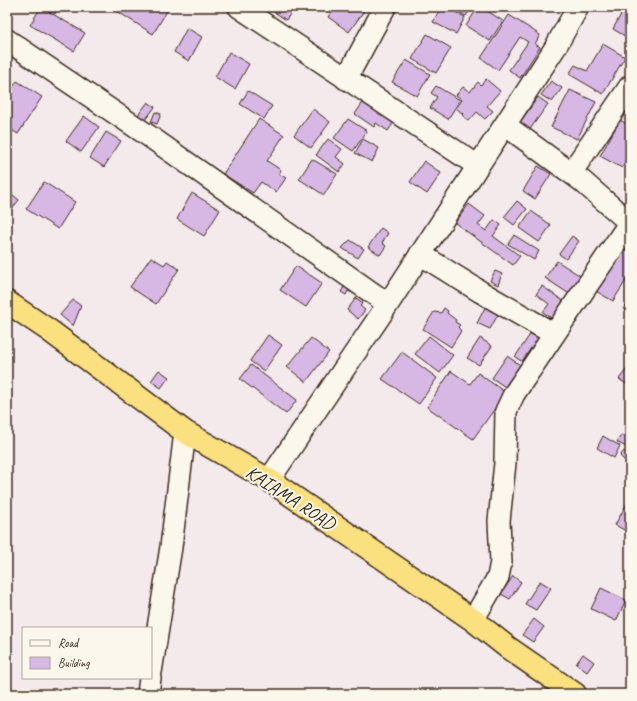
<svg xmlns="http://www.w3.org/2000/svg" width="637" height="701" viewBox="0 0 637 701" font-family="Caveat,sans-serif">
	<rect width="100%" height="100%" fill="#f4eaeb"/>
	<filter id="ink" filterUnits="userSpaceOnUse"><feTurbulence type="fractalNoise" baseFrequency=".025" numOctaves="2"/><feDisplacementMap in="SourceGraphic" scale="8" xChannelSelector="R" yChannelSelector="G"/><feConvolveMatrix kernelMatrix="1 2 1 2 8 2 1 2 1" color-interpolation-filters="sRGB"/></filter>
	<g filter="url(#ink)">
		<path fill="#d7b8e5" stroke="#3b2a1e" d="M41,7L85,33L74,51L30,25Z
			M46,7H59L55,14Z
			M117,7H160L167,11L153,34L115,10Z
			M267,7H295L286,20Z
			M319,7H330L327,12Z
			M335,7H365L366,8L349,32L328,17Z
			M441,7H445L465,17L456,34L433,22Z
			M449,7H472L466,16Z
			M478,7H481L503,21L490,41L466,26Z
			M625,7H630V39L613,29Z
			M509,15L540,35L535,44L540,47L520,78L509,70L528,42L520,37L498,70L481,58Z
			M187,28L202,37L189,61L174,52Z
			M427,34L451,48L436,73L412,59Z
			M603,44L625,57L603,94L569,74L575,65L587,71Z
			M229,52L249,64L235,89L215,77Z
			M406,60L430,74L417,96L392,82Z
			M486,79L500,91L487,106L493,111L485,119L477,112L469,121L462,115L463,114L456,108L462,100L456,95L463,87L470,92L478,82L481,85Z
			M17,81L42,97L18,134L7,127V96Z
			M551,81L562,88L552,102L541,95Z
			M436,86L460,100L448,119L430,108L437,97L431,93Z
			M570,90L596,102L577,139L551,127Z
			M248,91L272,106L264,119L240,104Z
			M538,97L548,104L528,132L518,125Z
			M366,98L396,119L388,131L376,123L374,127L355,114Z
			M148,102L155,107L145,120L138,115Z
			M313,109L330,122L311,148L294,135Z
			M155,112L161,114L157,124L151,122Z
			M84,116L99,127L81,152L66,141Z
			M259,119L284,135L267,161L281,170L279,174L286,178L276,192L261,182L253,193L223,174Z
			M348,119L367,131L353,151L334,138Z
			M620,120L630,126V154L622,168L600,156Z
			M106,132L121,141L104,167L90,158Z
			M328,139L342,149L336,157L345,164L339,172L316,155Z
			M363,139L379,148L372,162L355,153Z
			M312,159L337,174L324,195L299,179Z
			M424,161L441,173L427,194L410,182Z
			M538,166L551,174L535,199L523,191Z
			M44,182L75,202L58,229L26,209Z
			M7,190L19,200L7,215Z
			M192,193L220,210L204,236L177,219Z
			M517,201L527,209L514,225L504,217Z
			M469,204L485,216L478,225L486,231L494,220L501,225L493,236L520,256L513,265L455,223Z
			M531,211L551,225L539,242L519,228Z
			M381,228L388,233L382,243L386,246L380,255L368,247Z
			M514,235L539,251L534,260L508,244Z
			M572,236L579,241L566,259L559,254Z
			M350,240L364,249L358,258L342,248Z
			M624,243L630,247V274L613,301L594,290Z
			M151,257L164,265L167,261L179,269L156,304L130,287Z
			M557,261L582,277L571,295L545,278Z
			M296,266L322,283L306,307L280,290Z
			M495,271L502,274L498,285L490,281Z
			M345,285L357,291L355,294L348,291L346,295L341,292Z
			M542,286L566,303L554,320L543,312L549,304L536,294Z
			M356,298L363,303L360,306L365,310L358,319L347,310Z
			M630,299V313L623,309Z
			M73,300L81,306L73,326L60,315Z
			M488,302L501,309L490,329L477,323Z
			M444,308L448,311L447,313L456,320L455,322L460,325L458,327L461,331L451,347L423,329L434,312L441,313Z
			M533,330L544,337L526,364L515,357Z
			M268,335L282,345L264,371L250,361Z
			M429,336L453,355L440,373L415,354Z
			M311,338L329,352L306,382L287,367Z
			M480,338L492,346L479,365L467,358Z
			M402,352L437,378L419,404L382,379Z
			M507,356L526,369L511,391L492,378Z
			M251,365L297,400L286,414L240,379Z
			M630,365V379L626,384L619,379Z
			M159,370L169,377L161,388L151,381Z
			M451,371L470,384L478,373L506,393L473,439L427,407Z
			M621,435L630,439L626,447L617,442Z
			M603,436L620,446L614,458L597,448Z
			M624,451L629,454L624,460L620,456Z
			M630,498V533L615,525Z
			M513,576L521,582L510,599L501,594Z
			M540,581L551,588L536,610L525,604Z
			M601,588L626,600L616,621L591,609Z
			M534,619L544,627L533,642L522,635Z
			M583,654L594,662L587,672L576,664Z
			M630,655V667L624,663Z"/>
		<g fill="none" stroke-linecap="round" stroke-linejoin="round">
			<g stroke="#3b2a1e" stroke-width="24">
				<path id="minor" d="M239,7L478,166
					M7,40L149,136L388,304
					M346,79L385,7
					M505,125L582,181L630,223
					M571,173L630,86
					M420,254L481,292L554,334
					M269,480L388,304L555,48L578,7
					M473,620L498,577L501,562L499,521L505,463L506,411L514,394L630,222
					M151,672L171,547L185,432
					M148,694L150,678"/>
			</g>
			<g stroke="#3b2a1e" stroke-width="25">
				<path id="highway" d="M7,302L50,331L185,432L269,480L473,620L507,647L575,694"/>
			</g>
			<use href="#minor" stroke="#fbf7ec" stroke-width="21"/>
			<use href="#highway" stroke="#fbe080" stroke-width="22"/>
		</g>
	</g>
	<g text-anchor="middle" stroke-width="4" stroke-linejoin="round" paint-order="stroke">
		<g font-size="19" fill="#3b2a1e" stroke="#fbf7ec">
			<text transform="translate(291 497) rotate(33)" y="7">KAIAMA ROAD</text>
		</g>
	</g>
	<rect width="637" height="701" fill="none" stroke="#fbf7ec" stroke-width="24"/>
	<rect x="12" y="12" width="613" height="677" fill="none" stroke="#3b2a1e" stroke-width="1.5" filter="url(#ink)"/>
	<rect x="22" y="627" width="130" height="52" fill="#fbf7ec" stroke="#aea59a"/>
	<rect x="30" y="640" width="20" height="6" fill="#fbf7ec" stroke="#aea59a"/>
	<text x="58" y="647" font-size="12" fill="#3b2a1e">Road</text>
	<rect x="30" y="657" width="20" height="12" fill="#d7b8e5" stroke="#aea59a"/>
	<text x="58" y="667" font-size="12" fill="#3b2a1e">Building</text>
</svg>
